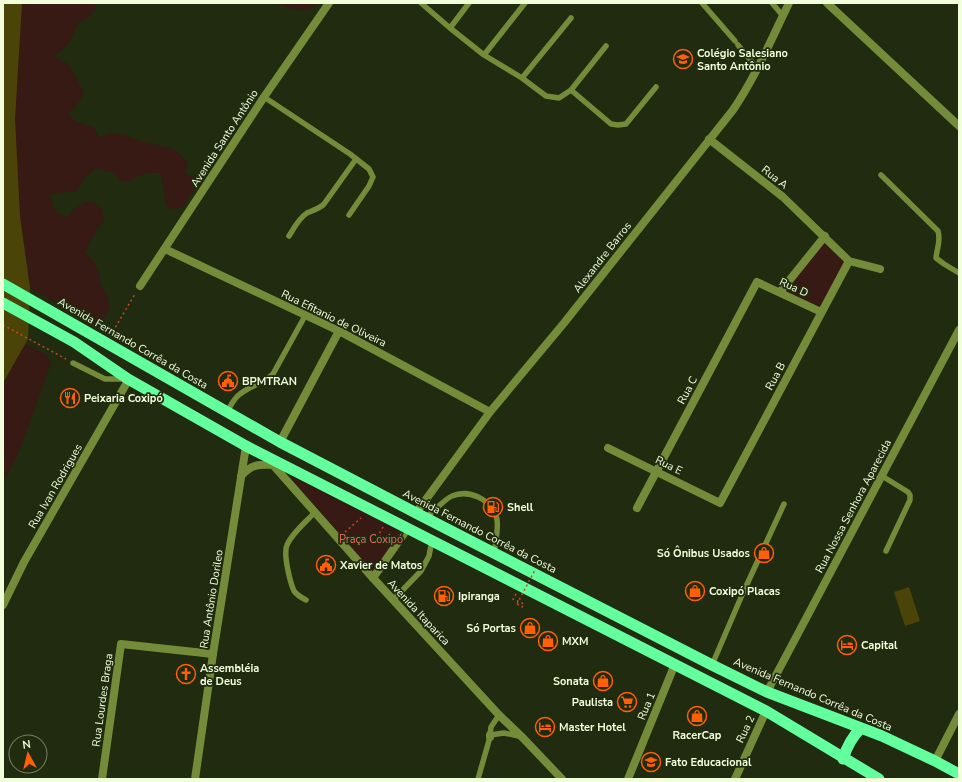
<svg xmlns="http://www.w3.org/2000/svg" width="962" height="782" viewBox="0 0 962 782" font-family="'Nunito Sans',sans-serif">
	<rect width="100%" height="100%" fill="#202b10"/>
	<path fill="#361a13" d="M22,3H95L96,8L89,17L77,25L71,40L64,48L54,56L69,65L84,93L76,106L68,115L77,122L93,127L99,137L112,133L125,135L140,141L170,148L181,155L187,162L186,174L195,177L198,183L183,207L170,210L165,203L164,188L160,173C145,172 141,174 128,182L119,180L114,173L95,168L85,177L77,191L50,194L53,206L58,214L68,216C72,210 84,200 92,202C95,203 99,207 102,209L104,220L97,229L85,253L94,262L100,276V284L107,295L110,309L98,326L30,288L20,216L15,119Z
		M275,3H319C305,15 291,9 275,3Z
		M824,240L847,262L819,307L784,291Z
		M25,344L47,355L51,363L20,449L3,483V383Z
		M292,476L399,529L401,533L374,571H371L291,478Z"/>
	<path fill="#4b4409" d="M3,3H22L15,119L20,216L30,288L28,339L3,383Z
		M909,587L920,621L905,626L894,592Z"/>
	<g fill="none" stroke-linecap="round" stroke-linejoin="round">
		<path stroke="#c1492c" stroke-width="1.5" stroke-dasharray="2 3" stroke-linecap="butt" d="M3,325L66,359
			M114,337L115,328L135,294
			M383,527L379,534L386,544
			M345,532L361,518
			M516,594L513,599L524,604L522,607L517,604"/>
		<path stroke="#748c39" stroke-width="5.5" d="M421,3L450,28L484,55L522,78L546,96L559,98L571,90L606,46
			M702,3L735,41
			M772,3L783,16
			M450,28L469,3
			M738,45L758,69
			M484,55L525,3
			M522,78L571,18
			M571,90L611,124L618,125L626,124L656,87
			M264,97L350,154L369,169L373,177L369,186L349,215
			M881,175L938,231C941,242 937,247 936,258L944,264L959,273
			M289,236C294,228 299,218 307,213C313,210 319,209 324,204L356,159
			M73,363L105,379H125
			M227,412C231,405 234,398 240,394C250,386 263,383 273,374L305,316
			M882,476L908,492L910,495V500L886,551
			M425,518C432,513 446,498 452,496C469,489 490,499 496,516C500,524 495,544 494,553
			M306,600C302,598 297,595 294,591C290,582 283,554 287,545C292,533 306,522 315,512
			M393,600L421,571L429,556L432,540
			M712,665L742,595L784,504
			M499,715L491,727L490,735L504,733L519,736
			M478,779L490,737"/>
		<path stroke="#748c39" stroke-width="8" d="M827,3L959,126
			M709,139L783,197L849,261L880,269
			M165,249L339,331L490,412
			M140,286L264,97L329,3
			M780,292L825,236
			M280,442L339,331
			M608,448L720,503L849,261
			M637,508L757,282L821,312
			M416,513L490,412L564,323L733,110C756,76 771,40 789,3
			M373,578L408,528
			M3,605L24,562L129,379
			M767,692L959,330
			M490,737V735
			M102,779L121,644L213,654
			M628,779L675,664
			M735,779L766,711"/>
		<path stroke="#748c39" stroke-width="8" d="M266,457L373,578L499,715L523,738L562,779
			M241,476C252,464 259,464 275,465
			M935,761L959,714
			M195,779L213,654L246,446"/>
		<path stroke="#64ff9d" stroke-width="11" d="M3,284L280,442L416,513L712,665L767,692L882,736L935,761L959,774
			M3,303L74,342L128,379L246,446L766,711L879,779
			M843,759C847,746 852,737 861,728"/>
		<path stroke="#c1492c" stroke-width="1.5" stroke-dasharray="2 3" stroke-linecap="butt" d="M517,604L535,570"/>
	</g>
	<defs>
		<g id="school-ring" transform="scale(1)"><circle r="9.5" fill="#202b10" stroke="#ff5f06" stroke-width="1.5"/><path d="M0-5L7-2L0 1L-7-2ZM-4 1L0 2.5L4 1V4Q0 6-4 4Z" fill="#ff5f06"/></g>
		<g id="civic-ring" transform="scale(1)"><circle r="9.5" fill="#202b10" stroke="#ff5f06" stroke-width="1.5"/><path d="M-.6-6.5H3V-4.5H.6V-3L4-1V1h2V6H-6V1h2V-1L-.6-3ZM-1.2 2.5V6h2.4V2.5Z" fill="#ff5f06"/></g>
		<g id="restaurant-ring" transform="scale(1)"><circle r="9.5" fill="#202b10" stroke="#ff5f06" stroke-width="1.5"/><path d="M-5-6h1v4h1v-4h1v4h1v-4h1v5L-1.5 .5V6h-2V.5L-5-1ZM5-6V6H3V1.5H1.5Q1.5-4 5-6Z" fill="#ff5f06"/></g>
		<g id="fuel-ring" transform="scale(1)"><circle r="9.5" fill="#202b10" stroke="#ff5f06" stroke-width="1.5"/><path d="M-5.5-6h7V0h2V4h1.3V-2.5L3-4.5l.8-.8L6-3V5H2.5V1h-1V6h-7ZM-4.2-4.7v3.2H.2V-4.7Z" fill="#ff5f06"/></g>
		<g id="shop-ring" transform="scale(1)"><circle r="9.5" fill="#202b10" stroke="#ff5f06" stroke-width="1.5"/><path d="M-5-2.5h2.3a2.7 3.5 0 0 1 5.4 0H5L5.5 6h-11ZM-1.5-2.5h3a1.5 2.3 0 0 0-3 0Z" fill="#ff5f06"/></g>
		<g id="hotel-ring" transform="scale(1)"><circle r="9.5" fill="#202b10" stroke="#ff5f06" stroke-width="1.5"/><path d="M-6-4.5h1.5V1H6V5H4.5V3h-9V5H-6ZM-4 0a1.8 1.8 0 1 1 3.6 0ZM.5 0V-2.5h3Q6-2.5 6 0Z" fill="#ff5f06"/></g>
		<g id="church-ring" transform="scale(1)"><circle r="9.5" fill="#202b10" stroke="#ff5f06" stroke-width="1.5"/><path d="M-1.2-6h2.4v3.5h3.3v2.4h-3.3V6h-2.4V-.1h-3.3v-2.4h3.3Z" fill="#ff5f06"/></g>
		<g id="supermarket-ring" transform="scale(1)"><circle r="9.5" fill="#202b10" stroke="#ff5f06" stroke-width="1.5"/><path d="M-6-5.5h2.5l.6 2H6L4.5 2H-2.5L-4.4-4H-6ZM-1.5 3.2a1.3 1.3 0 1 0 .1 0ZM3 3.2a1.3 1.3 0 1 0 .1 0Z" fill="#ff5f06"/></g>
	</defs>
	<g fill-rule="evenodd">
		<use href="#school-ring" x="683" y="59"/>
		<use href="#civic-ring" x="228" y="381"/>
		<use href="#restaurant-ring" x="70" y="398"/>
		<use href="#fuel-ring" x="493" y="507"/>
		<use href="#shop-ring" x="764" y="553"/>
		<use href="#civic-ring" x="326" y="565"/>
		<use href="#shop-ring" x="695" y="591"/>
		<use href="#fuel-ring" x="444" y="596"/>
		<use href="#shop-ring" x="530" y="628"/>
		<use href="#shop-ring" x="548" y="641"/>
		<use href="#hotel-ring" x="847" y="645"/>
		<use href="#church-ring" x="186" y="674"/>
		<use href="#shop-ring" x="603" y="681"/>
		<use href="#supermarket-ring" x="627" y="702"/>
		<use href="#shop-ring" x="697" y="716"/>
		<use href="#hotel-ring" x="545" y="727"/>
		<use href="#school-ring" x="651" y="762"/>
	</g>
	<g text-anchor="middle" stroke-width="3.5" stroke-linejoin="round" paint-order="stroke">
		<g font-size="11" font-weight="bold" fill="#f1ffda" stroke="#202b10" text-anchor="start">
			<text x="697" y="57">Colégio Salesiano<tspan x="697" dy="13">Santo Antônio</tspan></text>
			<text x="242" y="385">BPMTRAN</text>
			<text x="84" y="402">Peixaria Coxipó</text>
			<text x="507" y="511">Shell</text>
			<text x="750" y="557" text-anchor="end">Só Ônibus Usados</text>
			<text x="340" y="569">Xavier de Matos</text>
			<text x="709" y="595">Coxipó Placas</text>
			<text x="458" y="600">Ipiranga</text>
			<text x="516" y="632" text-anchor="end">Só Portas</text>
			<text x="562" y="645">MXM</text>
			<text x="861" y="649">Capital</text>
			<text x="200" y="672">Assembléia<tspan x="200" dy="13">de Deus</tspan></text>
			<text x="589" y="685" text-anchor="end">Sonata</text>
			<text x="613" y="706" text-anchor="end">Paulista</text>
			<text x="559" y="731">Master Hotel</text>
			<text x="697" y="739" text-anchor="middle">RacerCap</text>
			<text x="665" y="766">Fato Educacional</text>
		</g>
		<g font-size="11" fill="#f1ffda" stroke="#202b10">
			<text transform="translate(224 138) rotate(-57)" y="4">Avenida Santo Antônio</text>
			<text transform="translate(775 177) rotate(38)" y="4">Rua A</text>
			<text transform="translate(602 257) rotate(-52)" y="4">Alexandre Barros</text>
			<text transform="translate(794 287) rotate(25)" y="4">Rua D</text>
			<text transform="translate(334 318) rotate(26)" y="4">Rua Efitanio de Oliveira</text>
			<text transform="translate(133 343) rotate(30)" y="4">Avenida Fernando Corrêa da Costa</text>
			<text transform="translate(775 376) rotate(-62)" y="4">Rua B</text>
			<text transform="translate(687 390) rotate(-62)" y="4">Rua C</text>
			<text transform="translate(669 465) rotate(26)" y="4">Rua E</text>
			<text transform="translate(55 486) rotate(-60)" y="4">Rua Ivan Rodrigues</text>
			<text transform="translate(853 506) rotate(-62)" y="4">Rua Nossa Senhora Aparecida</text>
			<text transform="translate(480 531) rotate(27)" y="4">Avenida Fernando Corrêa da Costa</text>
			<text transform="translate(211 599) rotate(-81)" y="4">Rua Antônio Dorileo</text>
			<text transform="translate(419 612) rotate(47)" y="4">Avenida Itaparica</text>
			<text transform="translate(813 694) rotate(23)" y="4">Avenida Fernando Corrêa da Costa</text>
			<text transform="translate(102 700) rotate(-82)" y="4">Rua Lourdes Braga</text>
			<text transform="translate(646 706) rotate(-68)" y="4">Rua 1</text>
			<text transform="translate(745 729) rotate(-65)" y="4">Rua 2</text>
		</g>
		<g font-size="11" fill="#e66968" stroke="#202b10">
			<text x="371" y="543">Praça Coxipó</text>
		</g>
	</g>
	<rect width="962" height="782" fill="none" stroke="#f1ffda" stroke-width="8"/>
	<g transform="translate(28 754) rotate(352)"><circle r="19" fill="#202b10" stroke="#748061"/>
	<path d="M0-3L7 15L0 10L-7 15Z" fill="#ff5f06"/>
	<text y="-6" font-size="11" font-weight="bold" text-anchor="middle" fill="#f1ffda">N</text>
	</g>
</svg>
